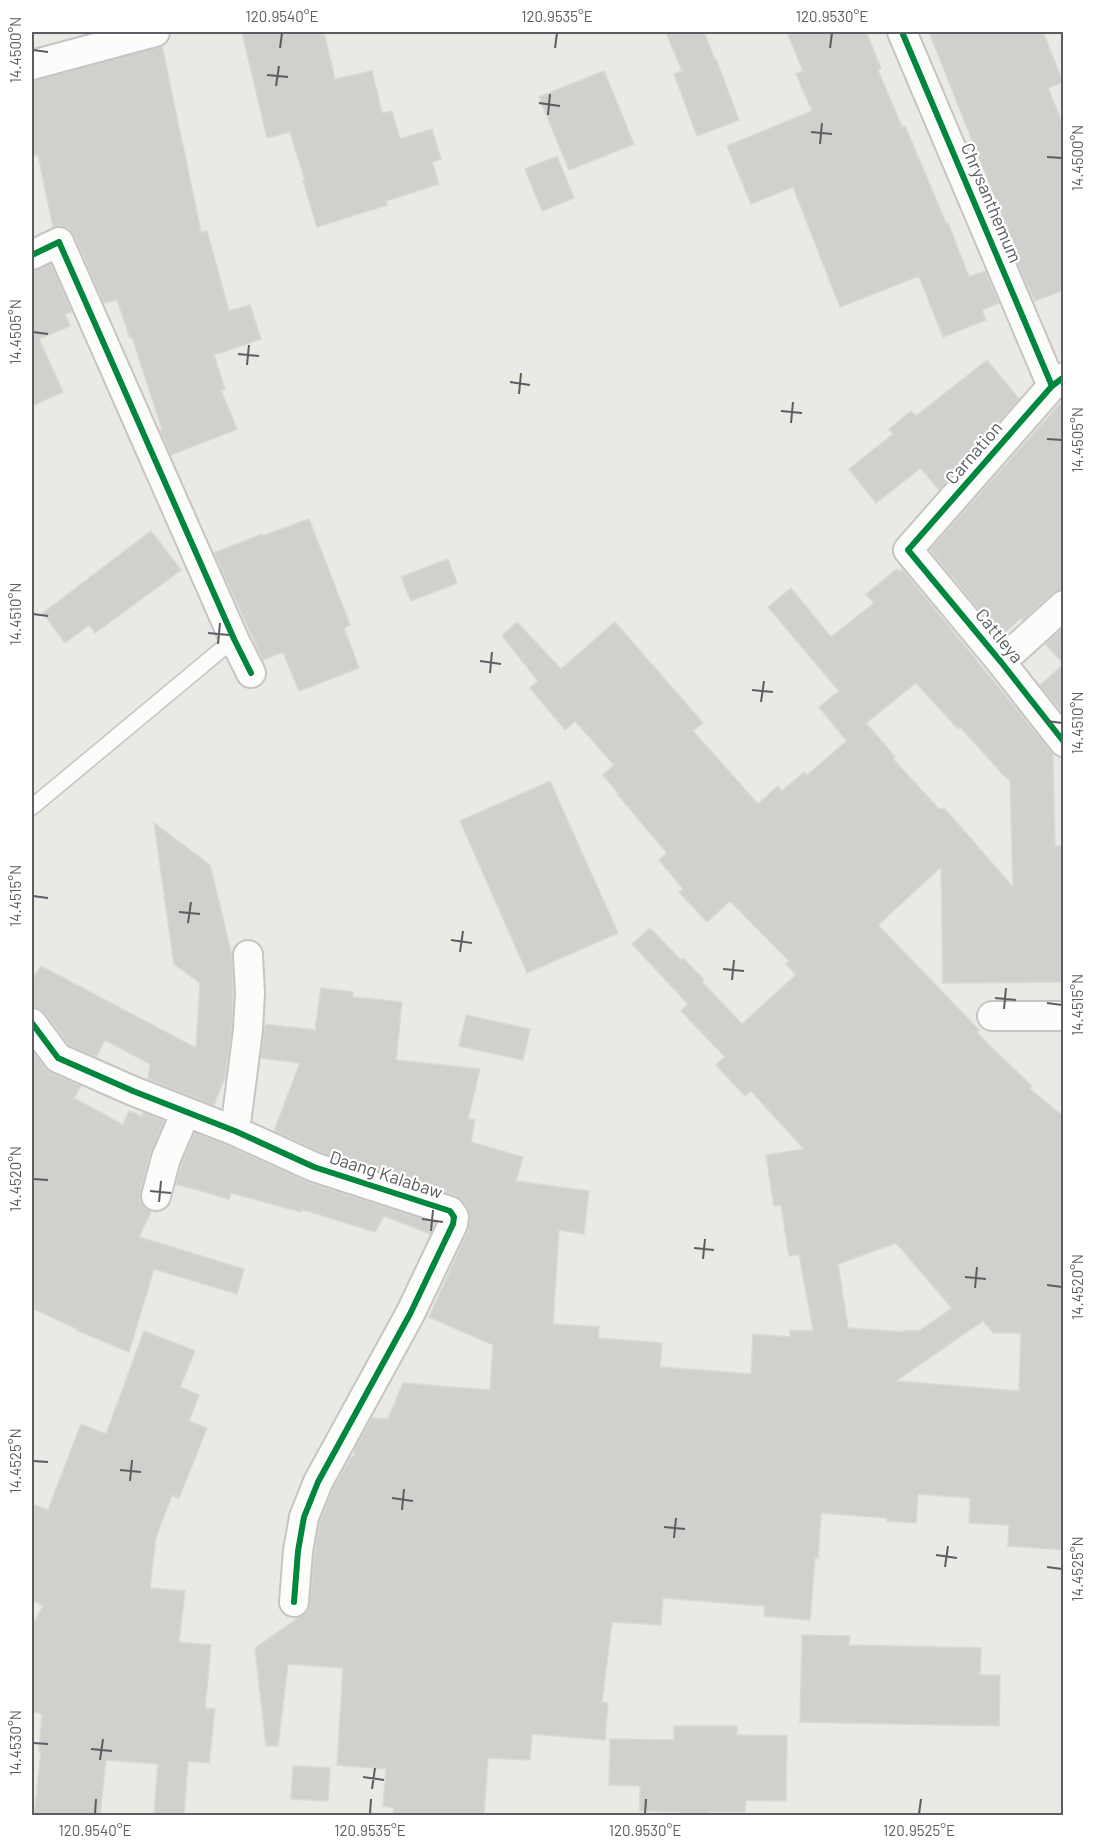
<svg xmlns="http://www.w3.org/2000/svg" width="1095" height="1847" viewBox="0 0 1095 1847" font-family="Barlow,sans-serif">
	<rect width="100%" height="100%" fill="#eae9e4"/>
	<path fill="#d1d0cd" stroke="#d9d8d4" stroke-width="1.5" fill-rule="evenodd" d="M242,32H324L335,79L372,71L382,113L392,111L400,139L432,129L441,159L432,162L439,184L386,201L387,205L317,227L303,181L305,180L290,132L267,138Z
		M666,32H704L715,60L716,59L739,120L697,136L674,74L682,71Z
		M787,32H866L881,68L878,70L902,127L905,126L946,223H948L969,277L985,271L999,303L982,310L986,320L943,337L919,276L840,307L793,187L751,204L727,146L812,111L796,74L803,71Z
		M929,32H1043L1063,82L1048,88L1064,127V290L1035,301L1030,291L1016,259L1019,258Z
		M162,46L201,232L207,231L229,311L250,305L261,339L214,355L225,389L221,390L237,429L171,455L160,430L162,429L132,337L130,338L117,300L104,303L74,235L68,228L61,226L53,227L38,155L32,156V81Z
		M604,71L634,144L569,170L539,97Z
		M557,156L574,198L542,211L525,169Z
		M51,264L72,312L65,314L70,326L39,339L63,392L32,406V271Z
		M987,360L1019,399L939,490L921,468L876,503L849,469L893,434L889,429L911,411L916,416Z
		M1064,399V589L1053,593L1023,620L1021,618L1001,636L930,550Z
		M309,519L350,625L344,628L359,668L299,691L283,652L263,660L214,553L262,534V536Z
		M151,531L181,570L95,633L89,625L65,643L43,613Z
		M448,559L457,583L411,601L401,577Z
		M897,569L900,572L902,569L1053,754L1055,846H1064V982L943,983L941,867L878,925L979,1030L977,1032L989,1045L1032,1086L1029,1088L1064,1117V1550L1008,1546L1009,1525L969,1523L970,1498L918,1494L916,1523L887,1521V1518L821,1513L818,1558H815L810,1620L764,1616L765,1606L663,1598L661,1625L612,1622L602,1702L608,1703L605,1740L532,1734L530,1760L488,1758L484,1815H393L394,1808L383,1806L386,1769L337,1765L343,1668L288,1664L278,1746H266L255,1648L308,1611L310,1603L314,1553L320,1522L333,1489L351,1457L354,1456V1450L372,1418L388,1419L403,1383L490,1390L493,1345L429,1317L468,1231L470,1219L468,1209L464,1202L455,1195L320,1152L274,1131L300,1063L261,1058L265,1024L315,1030L321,988L353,992V997L402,1002L396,1060L480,1069L468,1119L475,1120L471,1142L523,1157L516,1181L589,1191L584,1234L559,1230L553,1324L599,1327L598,1338L662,1343L660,1367L751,1374L753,1334L790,1337V1330L813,1331L799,1254L789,1256L781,1205L774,1206L766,1155L804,1149L751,1091L745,1096L716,1065L725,1057L681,1011L688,1004L632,944L650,928L681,960L683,958L704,980L702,982L742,1024L796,975L786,964L789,961L730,901L707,922L679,892L683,889L659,860L667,853L617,794L618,793L603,775L614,765L575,721L565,730L530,688L538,681L502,636L517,622L561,669L615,622L703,723L693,731L758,804L778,786L782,791L804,772L807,775L847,741L819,707L839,691L768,607L791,588L831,637L874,603L866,594ZM916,683L958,729L960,727L1007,779H1010L1013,887L945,809H939L893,759L895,757L866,723ZM896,1243L952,1308L919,1331L904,1330V1332L848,1328L838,1264ZM983,1321L993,1333H1021L1019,1391L896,1381Z
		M1064,628V664L1045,644Z
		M1064,664V715L1040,685Z
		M550,781L618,933L527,973L460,821Z
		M154,823L210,865L232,955L233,993L232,1029L225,1077L214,1105L148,1079L150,1064L105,1040L96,1057L69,1045L45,1013L39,1008L32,1007V979L41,966L196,1048L200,983L174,964Z
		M466,1015L530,1029L523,1060L459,1046Z
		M32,1050L45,1068L51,1073L81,1086L74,1098L123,1125L129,1111L142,1116L143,1112L164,1121L150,1154L140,1192V1201L144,1207L151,1212L139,1237L244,1269L237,1294L154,1269L129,1352L76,1330L77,1329L32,1308Z
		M195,1133L229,1146L309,1183L435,1223L430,1234L384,1216L375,1232L301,1209V1212L231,1193L229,1199L176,1184L182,1163Z
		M144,1331L195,1351L180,1387L199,1395L189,1421L207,1428L179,1498L172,1495L156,1537L150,1588L185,1591L179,1642L211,1645L205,1708L215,1709L209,1763L188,1761L184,1815H154L158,1764L106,1760L100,1815H34L41,1752H39L42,1714L32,1712V1626L43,1606L32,1600V1504L48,1510L81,1424L106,1434Z
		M802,1635L850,1636L849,1645L981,1648L980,1675H1000L999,1726L800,1722Z
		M674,1726H737V1735L787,1736L786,1801L746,1800L745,1812H709V1815H679V1812L640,1811V1786L609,1785L610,1739L674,1740Z
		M293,1766L330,1768L328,1801L291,1799Z"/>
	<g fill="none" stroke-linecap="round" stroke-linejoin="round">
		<g stroke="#c5c5c5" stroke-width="18">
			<path id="lane" d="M32,807L234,639"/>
		</g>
		<g stroke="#c5c5c5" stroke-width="32">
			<path id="street" d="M902,32L1052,386
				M32,65L155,32
				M32,255L59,242L234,639L251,673
				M1064,377L1052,386L908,550L1001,662L1064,742
				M1001,662L1064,605
				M992,1016H1064
				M32,1023L58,1058L133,1091L235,1131L314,1167L450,1211L454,1217L453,1224L410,1314L318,1482L304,1517L298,1551L294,1602
				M235,1131L248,1030L250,993L248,955
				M156,1196L166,1158L186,1112"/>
		</g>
		<use href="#lane" stroke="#fcfcfb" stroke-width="15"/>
		<use href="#street" stroke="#fcfcfb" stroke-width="28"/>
		<g stroke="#fff" stroke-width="10">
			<path id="cycleway" d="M902,32L1052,386
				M32,255L59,242L234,639L251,673
				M1064,377L1052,386L908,550L1001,662L1064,742
				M32,1023L58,1058L133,1091L235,1131L314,1167L450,1211L454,1217L453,1224L410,1314L318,1482L304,1517L298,1551L294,1602"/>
		</g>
		<use href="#cycleway" stroke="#00873e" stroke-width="6"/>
	</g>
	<path fill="none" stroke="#5a5d62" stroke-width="2" d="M280,48L282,33M555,48L557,33M830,48L832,33M33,50L48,52M267,75L288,77M276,86L279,66M539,103L560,106M548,115L550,94M811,132L832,134M820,144L822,123M1047,157L1062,158M33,332L48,334M238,354L259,356M247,365L249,345M510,382L530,385M519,394L521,373M781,411L802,413M791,423L793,402M1047,439L1062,440M33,614L48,616M208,633L229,635M218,644L220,623M480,661L501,664M490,673L492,652M752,690L773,692M761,702L764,681M1047,721L1062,723M33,896L48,898M179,912L200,914M188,923L191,902M451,940L472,943M460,952L463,931M723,969L744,971M732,980L734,960M995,998L1016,1000M1047,1003L1062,1005M1004,1009L1006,988M33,1179L48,1180M150,1191L171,1193M159,1202L161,1181M422,1219L443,1222M431,1231L433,1210M694,1248L714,1250M703,1259L705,1239M965,1277L986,1279M1047,1285L1062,1287M975,1288L977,1267M33,1461L48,1462M120,1470L141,1472M130,1481L132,1460M392,1498L413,1501M402,1510L404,1489M664,1527L685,1529M674,1538L676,1518M936,1555L957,1558M945,1567L948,1546M1047,1567L1062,1569M33,1743L48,1744M91,1749L112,1751M100,1760L103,1739M363,1777L384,1780M372,1789L375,1768M95,1814L96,1799M370,1814L371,1799M645,1814L646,1799M919,1814L921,1799"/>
	<g text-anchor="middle" stroke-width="4.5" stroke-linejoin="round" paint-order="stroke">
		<g font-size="18" fill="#5a5d62" stroke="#fff">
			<text transform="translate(991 203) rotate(67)" y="6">Chrysanthemum</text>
			<text transform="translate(974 453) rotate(-49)" y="6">Carnation</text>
			<text transform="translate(999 636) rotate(51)" y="6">Cattleya</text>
			<text transform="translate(386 1175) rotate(18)" y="6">Daang Kalabaw</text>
		</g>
	</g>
	<rect width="1095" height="1847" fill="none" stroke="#ffffff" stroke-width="66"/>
	<rect x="33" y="33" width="1029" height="1781" fill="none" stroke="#5a5d62" stroke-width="2"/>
	<g font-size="15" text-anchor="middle" fill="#5a5d62">
		<text x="282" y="22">120.9540°E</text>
		<text x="557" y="22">120.9535°E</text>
		<text x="832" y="22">120.9530°E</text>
		<text transform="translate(16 50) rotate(-90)" y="5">14.4500°N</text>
		<text transform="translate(1078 158) rotate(-90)" y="5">14.4500°N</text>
		<text transform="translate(16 332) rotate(-90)" y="5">14.4505°N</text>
		<text transform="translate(1078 440) rotate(-90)" y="5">14.4505°N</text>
		<text transform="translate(16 614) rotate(-90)" y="5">14.4510°N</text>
		<text transform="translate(1078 723) rotate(-90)" y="5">14.4510°N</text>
		<text transform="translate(16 896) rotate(-90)" y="5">14.4515°N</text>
		<text transform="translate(1078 1005) rotate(-90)" y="5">14.4515°N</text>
		<text transform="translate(16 1179) rotate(-90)" y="5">14.4520°N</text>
		<text transform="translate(1078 1287) rotate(-90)" y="5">14.4520°N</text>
		<text transform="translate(16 1461) rotate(-90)" y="5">14.4525°N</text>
		<text transform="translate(1078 1569) rotate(-90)" y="5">14.4525°N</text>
		<text transform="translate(16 1743) rotate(-90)" y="5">14.4530°N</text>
		<text x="95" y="1836">120.9540°E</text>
		<text x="370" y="1836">120.9535°E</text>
		<text x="645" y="1836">120.9530°E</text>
		<text x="919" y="1836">120.9525°E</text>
	</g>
</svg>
